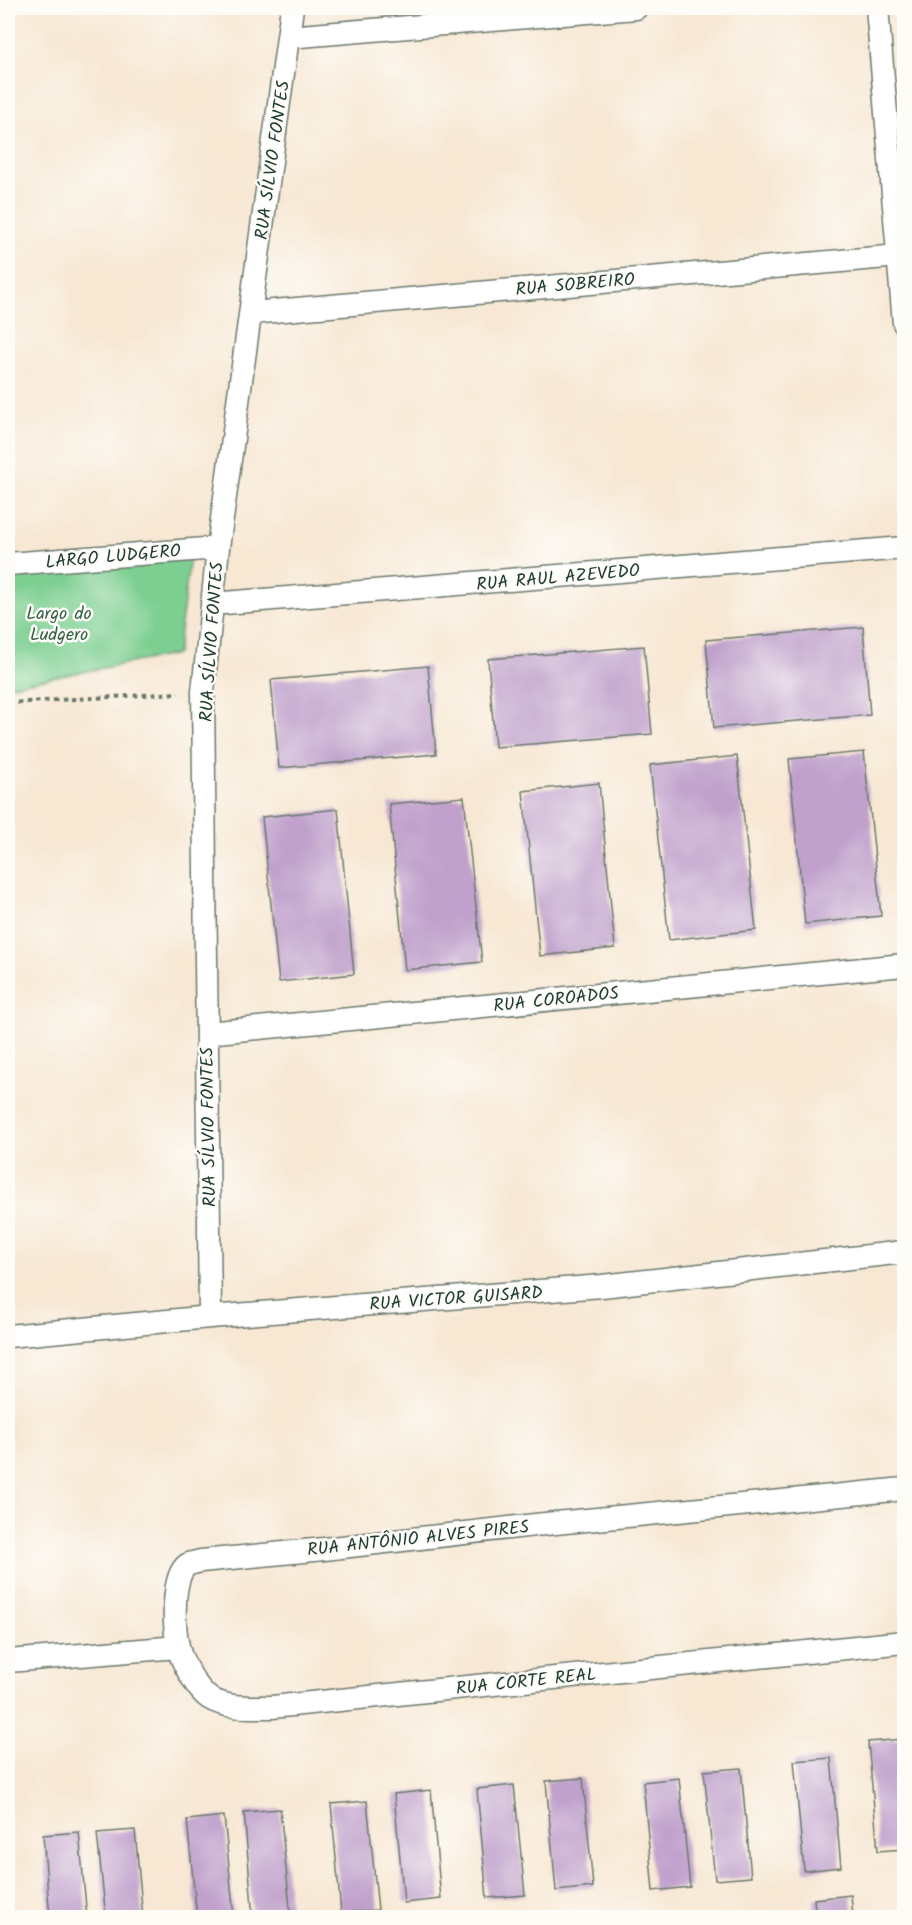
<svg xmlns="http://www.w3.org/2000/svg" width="912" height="1925" viewBox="0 0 912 1925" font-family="Kalam,sans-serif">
	<rect width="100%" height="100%" fill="#fdfcf7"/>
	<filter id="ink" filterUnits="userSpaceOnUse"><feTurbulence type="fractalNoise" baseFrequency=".0167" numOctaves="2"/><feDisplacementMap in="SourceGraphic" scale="12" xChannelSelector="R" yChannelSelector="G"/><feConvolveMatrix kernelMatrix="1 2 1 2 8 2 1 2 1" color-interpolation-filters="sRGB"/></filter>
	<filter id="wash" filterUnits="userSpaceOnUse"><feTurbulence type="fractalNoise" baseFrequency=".008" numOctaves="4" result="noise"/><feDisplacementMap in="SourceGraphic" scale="24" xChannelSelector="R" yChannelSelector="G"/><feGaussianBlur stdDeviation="1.35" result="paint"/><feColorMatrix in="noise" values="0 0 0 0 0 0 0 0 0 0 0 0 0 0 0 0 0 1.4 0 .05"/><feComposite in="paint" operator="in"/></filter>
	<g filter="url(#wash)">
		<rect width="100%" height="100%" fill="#f7e7d3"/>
		<path fill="#7dcf91" stroke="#4e8662" stroke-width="1.5" d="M190,557L177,654L8,686V577Z"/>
		<g id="blocks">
			<path fill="#c0a1cc" d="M863,627L870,715L714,728L706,640Z
				M644,646L652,734L495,747L488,659Z
				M428,666L436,754L279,768L271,680Z
				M864,752L881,916L805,924L789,759Z
				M737,756L756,930L669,940L650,765Z
				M599,783L615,948L540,956L523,791Z
				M464,797L482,962L405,970L389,804Z
				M338,809L354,974L279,982L262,817Z
				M904,1739V1849L878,1851L868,1742Z
				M831,1758L841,1867L804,1871L794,1761Z
				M741,1768L751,1877L715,1880L704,1771Z
				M583,1778L593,1887L556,1891L546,1781Z
				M679,1778L690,1887L653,1891L643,1782Z
				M514,1785L525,1895L487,1898L477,1789Z
				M431,1790L441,1899L404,1903L394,1794Z
				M367,1801L378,1910L341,1913L331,1804Z
				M280,1809L291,1918H253L244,1812Z
				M224,1816L234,1918H197L187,1820Z
				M135,1830L143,1918H106L97,1833Z
				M79,1832L87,1918H50L43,1835Z
				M904,1877V1914H903L900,1878Z
				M851,1895L853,1918H816L814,1899Z"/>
		</g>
	</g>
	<g filter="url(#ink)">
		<use href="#blocks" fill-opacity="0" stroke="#6b786c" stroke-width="1.5"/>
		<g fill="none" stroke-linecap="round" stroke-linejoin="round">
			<g stroke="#6b786c" stroke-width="25">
				<path id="minor" d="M877,8L904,323
					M288,37L636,8
					M251,313L898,256
					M8,564L218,548
					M212,604L904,548
					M207,1033L904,965
					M210,1317L203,691L218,548L292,8
					M8,1336L210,1317L602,1286L904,1252
					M904,1489L535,1525L324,1549L201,1561C197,1562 191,1563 187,1565C171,1577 174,1628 178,1646C180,1659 197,1690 209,1698C227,1709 251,1707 272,1707L904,1642
					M8,1661L178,1647"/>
			</g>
			<path stroke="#6b786c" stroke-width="4" stroke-dasharray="4.5 4.5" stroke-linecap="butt" d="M8,703L179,693"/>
			<use href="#minor" stroke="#fff" stroke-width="22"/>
		</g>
	</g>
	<g text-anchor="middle" stroke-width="5" stroke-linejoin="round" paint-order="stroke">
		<g font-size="18" fill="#1f3d34" stroke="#fdfcf7">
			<text transform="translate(272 160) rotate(-82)" y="6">RUA SÍLVIO FONTES</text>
			<text transform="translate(575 284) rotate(-5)" y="6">RUA SOBREIRO</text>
			<text transform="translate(113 556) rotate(-5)" y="6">LARGO LUDGERO</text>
			<text transform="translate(558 577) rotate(-5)" y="6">RUA RAUL AZEVEDO</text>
			<text transform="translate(211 642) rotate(-86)" y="6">RUA SÍLVIO FONTES</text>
			<text transform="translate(556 999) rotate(-6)" y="6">RUA COROADOS</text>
			<text transform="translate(208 1127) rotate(-91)" y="6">RUA SÍLVIO FONTES</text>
			<text transform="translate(456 1298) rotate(-4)" y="6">RUA VICTOR GUISARD</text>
			<text transform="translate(418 1538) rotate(-6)" y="6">RUA ANTÔNIO ALVES PIRES</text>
			<text transform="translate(526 1681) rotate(-6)" y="6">RUA CORTE REAL</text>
		</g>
		<g font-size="18" fill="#36624b" stroke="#fdfcf7">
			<text x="59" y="619">Largo do<tspan x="59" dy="21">Ludgero</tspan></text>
		</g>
	</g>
	<rect width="912" height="1925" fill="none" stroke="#fdfcf7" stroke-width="30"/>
</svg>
